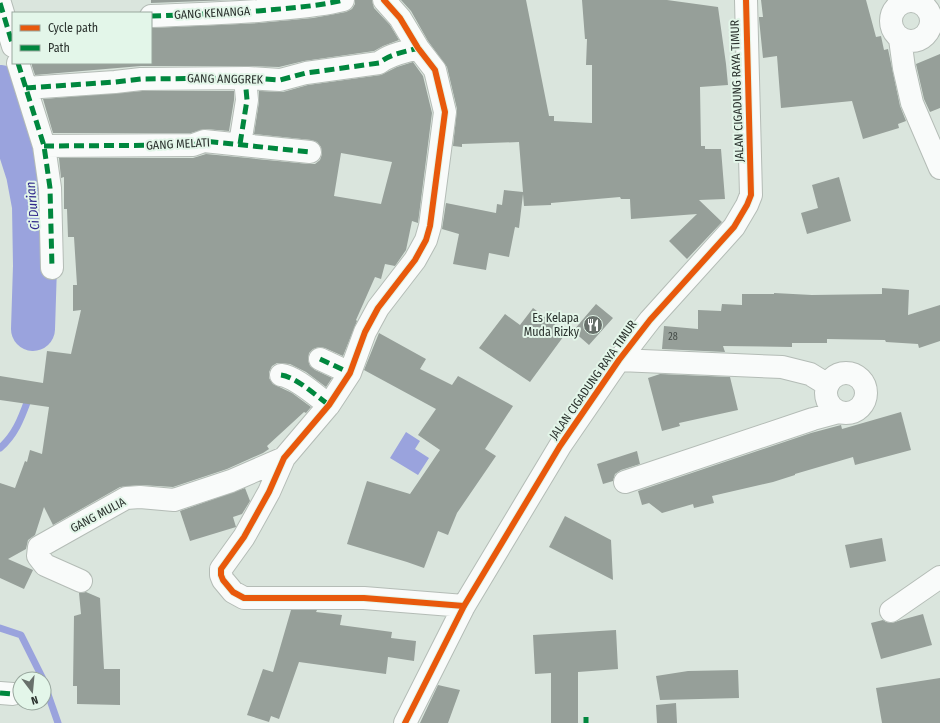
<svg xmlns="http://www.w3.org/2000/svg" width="940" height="723" viewBox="0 0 940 723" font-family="'Fira Sans Condensed',sans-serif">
	<rect width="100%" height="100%" fill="#dae5dd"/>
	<path fill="#9aa3dd" d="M406,432L420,441L415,449L429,458L418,475L390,458Z"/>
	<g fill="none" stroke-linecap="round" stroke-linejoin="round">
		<path stroke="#9aa3dd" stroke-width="7" d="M0,448C15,435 21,419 28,400
			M0,628L21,635L43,679
			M44,683L58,723"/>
		<path stroke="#9aa3dd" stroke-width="44" d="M0,87L28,174L34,206L35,266L33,329"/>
	</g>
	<path fill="#969f99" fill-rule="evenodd" d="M151,0H230L151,3Z
		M355,0H372L374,8L390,25L399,40L383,46L374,51L304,61L279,67L248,66H141L35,75L32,66V63H151V28L259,23L313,18L346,12L352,9L355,4Z
		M401,0H526L549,116H554V121L592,123V65H586L587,39H585L582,0H667L718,7L726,64L728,85L700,87L701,146H705V149H721L725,199L699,200L722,222L687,259L669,241L697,214L631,219L630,199H621L620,197L551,203V205L524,206L523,194L519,228L515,227L509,257L489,253L486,270L453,264L459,234L442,229L446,203L496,213L497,204L502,205L504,190L523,192L519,142L462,144V147L453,146L457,109L447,67L428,41L411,11Z
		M761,0H866L876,37L881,36L884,50L888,49L900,106L906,121L898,124L899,128L863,139L852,101L781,108L777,56L763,58L759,19V17H763Z
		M940,54V108L930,112L924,99L916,64Z
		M413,62L423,76L432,113L418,223L412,221L406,250L395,266L385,264L381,279L375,277L356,320L357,321L343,356L325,348L319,347L313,349L309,353L308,360L310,366L315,370L332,378L326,387L306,372L290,364L277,363L272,366L269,372V378L273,384L292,393L311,407L306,413L304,412L267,446L269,449L263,453L227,469L173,487L141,485L120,487L53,525L44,507L35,535L28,540L26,549L8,559L33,570L24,589L0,578V483L15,488L25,461L27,462L30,450L42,454L49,407L0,400V376L43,383L47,351L71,354L81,310L73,311V285H77L74,237H68L67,209H64V177L61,178L59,158H193L206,154L309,164H315L320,160L322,154L321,147L317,142L311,140L254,134L259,102V91L283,92L308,85L381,75L397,67ZM341,153L392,162L381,204L334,196Z
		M142,91H234V100L229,131L205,129L191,133H53L43,99Z
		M839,177L851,221L807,234L801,213L818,208L812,185Z
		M882,288L909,290L908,315L940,305V341L919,348L918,344L886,342L885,340L827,339V343H792V347L723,346L725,352L662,349L664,326L698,329V310L721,311L722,304L742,305V294H774V293L812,295L882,294Z
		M596,304L613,318L589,345L573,331Z
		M533,308L566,333L530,382L479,348L505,314L520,325Z
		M379,333L426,359L420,369L452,385L458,376L513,406L485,449L496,456L457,513L448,535L438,531L424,568L407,562L347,544L367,481L410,494L440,450L418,435L436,409L364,370Z
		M660,374L730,377L738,410L679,423L680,426L662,431L648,378Z
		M901,412L911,450L855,465L853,457L795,474V475L773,482L712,496L714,503L694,508L693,504L662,513L649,503L642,505L638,491L811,433L841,425L842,429Z
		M637,451L640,464L621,470L615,474L613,481L603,484L597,464Z
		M245,488L250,501L242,514L233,517L236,527L190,541L180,511Z
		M565,516L611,540L613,580L549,547Z
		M882,538L886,561L850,568L845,545Z
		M86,592L100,598L104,669H120V705L77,704V686H73L74,616L81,614L79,593Z
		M291,610H317L316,612L342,615L340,625L392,632L391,638L416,641L414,661L388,657L386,674L299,662L279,719L271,716L269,722L247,715L263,669L273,672Z
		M923,614L932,645L881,659L871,623L883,620L886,622L892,623L901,620Z
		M616,630L618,669L578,672V723H551V673L535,674L533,635Z
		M738,670L739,698L660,700L656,676L688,671Z
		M940,678V723H882L876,688Z
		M438,685L460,690L448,723H420Z
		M676,703L677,723H657L656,705Z"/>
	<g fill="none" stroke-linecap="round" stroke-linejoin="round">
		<g stroke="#b4bcb6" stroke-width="24">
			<path id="minor" d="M384,0L400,18L418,48L435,70L445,112L430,226L426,240L415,260L378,308L365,332L350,373L329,405L284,458L269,492L244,537L221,569V575L223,580L233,592L244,598H364L464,606
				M891 21a20 20 0 1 1 40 0a20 20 0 1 1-40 0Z
				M0,3L13,46
				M151,16C187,15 222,13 258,11C287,8 315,7 343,0
				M900,39L904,68L912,103L940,168
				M18,63L44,146L50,188L52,268
				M26,88L115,82L141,79L248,78L280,80L306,73L379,63C390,54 405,52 418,48
				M240,144L247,100L245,78
				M44,146L193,145L204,141L310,152
				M320,359L350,373
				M619,360L782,367L810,374L828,385
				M826 393a20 20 0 1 1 40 0a20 20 0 1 1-40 0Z
				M281,375C296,377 315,395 329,405
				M625,482L813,419L839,412
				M81,581L45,565L38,556L39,547L126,498L140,497L174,500L231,481L284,458
				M891,611L940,577
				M0,693L13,694
				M405,723L464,606L560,446L619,360L650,320L734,227L747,205L751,195L746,0"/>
		</g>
		<use href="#minor" stroke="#f9fbfa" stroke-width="22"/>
		<path stroke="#00873e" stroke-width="5" stroke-dasharray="10 5" stroke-linecap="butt" d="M0,3L13,46
			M151,16C187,15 222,13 258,11C287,8 315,7 343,0
			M18,63L44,146L50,188L52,268
			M26,88L115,82L141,79L248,78L280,80L306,73L379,63C390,54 405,52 418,48
			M240,144L247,100L245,78
			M44,146L193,145L204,141L310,152
			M320,359L350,373
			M281,375C296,377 315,395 329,405
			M0,693L13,694
			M586,723V717"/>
		<g stroke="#e3f6e9" stroke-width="8">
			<path id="cycleway" d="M384,0L400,18L418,48L435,70L445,112L430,226L426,240L415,260L378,308L365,332L350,373L329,405L284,458L269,492L244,537L221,569V575L223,580L233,592L244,598H364L464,606
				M405,723L464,606L560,446L619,360L650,320L734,227L747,205L751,195L746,0"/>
		</g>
		<use href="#cycleway" stroke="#e8590c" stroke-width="6"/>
	</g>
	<defs>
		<g id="restaurant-disc" transform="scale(1)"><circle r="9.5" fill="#68706b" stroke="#e3f6e9"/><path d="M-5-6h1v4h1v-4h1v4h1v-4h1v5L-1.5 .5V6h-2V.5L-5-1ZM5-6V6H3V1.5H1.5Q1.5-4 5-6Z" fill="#fff"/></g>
	</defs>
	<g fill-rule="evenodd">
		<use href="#restaurant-disc" x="593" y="325"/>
	</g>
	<g text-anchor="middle" stroke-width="4" stroke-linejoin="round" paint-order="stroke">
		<g font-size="10" fill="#454c48">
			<text x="673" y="340">28</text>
		</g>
		<g font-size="12" fill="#2a312d" stroke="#e3f6e9">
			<text transform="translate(212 13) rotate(-3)" y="4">GANG KENANGA</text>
			<text transform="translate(225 79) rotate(1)" y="4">GANG ANGGREK</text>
			<text transform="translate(737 91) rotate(-92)" y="4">JALAN CIGADUNG RAYA TIMUR</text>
			<text transform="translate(178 144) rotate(-3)" y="4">GANG MELATI</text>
			<text transform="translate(593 380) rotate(-55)" y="4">JALAN CIGADUNG RAYA TIMUR</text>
			<text transform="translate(98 515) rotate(-28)" y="4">GANG MULIA</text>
		</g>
		<g font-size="12" fill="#2a312d" stroke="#e3f6e9" text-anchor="end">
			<text x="579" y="322">Es Kelapa<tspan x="579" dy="14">Muda Rizky</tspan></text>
		</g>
		<g font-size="13" font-style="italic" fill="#30288c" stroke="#e3f6e9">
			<text transform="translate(32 206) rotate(-96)" y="5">Ci Durian</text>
		</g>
	</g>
	<rect x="12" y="12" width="140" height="52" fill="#e3f6e9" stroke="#99a79e"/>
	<rect x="20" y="25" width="20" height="6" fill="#e8590c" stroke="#99a79e"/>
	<text x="48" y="32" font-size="12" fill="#2a312d">Cycle path</text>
	<rect x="20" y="45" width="20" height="6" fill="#00873e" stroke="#99a79e"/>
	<text x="48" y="52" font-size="12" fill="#2a312d">Path</text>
	<g transform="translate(32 691) rotate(164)"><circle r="19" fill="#e3f6e9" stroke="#99a79e"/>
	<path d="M0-3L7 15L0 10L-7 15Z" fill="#68706b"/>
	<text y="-6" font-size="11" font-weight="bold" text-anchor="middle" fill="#2a312d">N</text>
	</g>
</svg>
